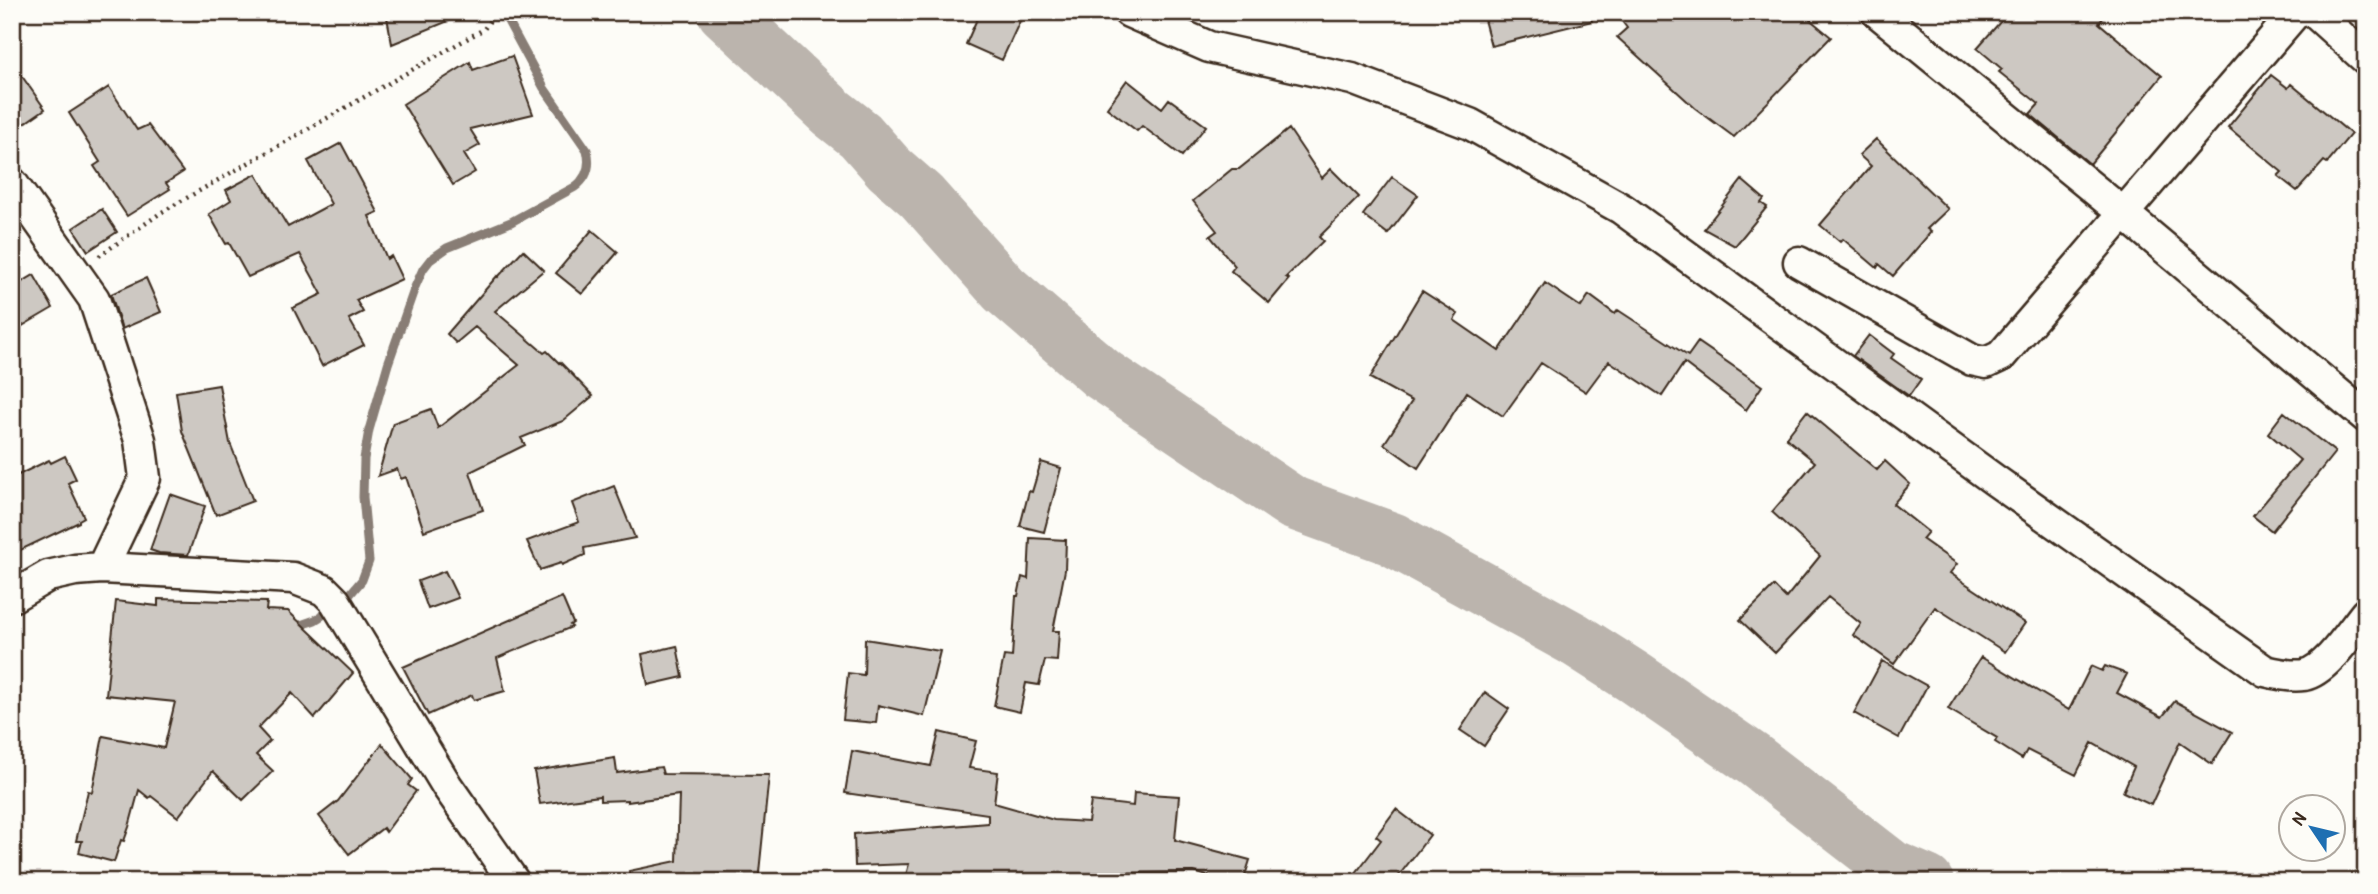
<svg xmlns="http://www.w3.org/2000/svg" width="2378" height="894" viewBox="0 0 2378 894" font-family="'Patrick Hand',sans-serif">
	<rect width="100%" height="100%" fill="#fdfcf7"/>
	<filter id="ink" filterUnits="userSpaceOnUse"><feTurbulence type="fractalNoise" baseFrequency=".0143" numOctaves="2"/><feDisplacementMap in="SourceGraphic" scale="14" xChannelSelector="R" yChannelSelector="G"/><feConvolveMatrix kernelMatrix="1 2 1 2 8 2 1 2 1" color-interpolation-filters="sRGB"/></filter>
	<g filter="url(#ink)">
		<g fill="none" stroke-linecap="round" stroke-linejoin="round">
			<path stroke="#887d74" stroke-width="9" d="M346,599L362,580L369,561L363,497L364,459L369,430L388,364L415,287L423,269L430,260L447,248L511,222L575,187C587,178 591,165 587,150L544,88L503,12
				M292,628L315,620L331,610"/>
			<path stroke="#bbb4ad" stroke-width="54" d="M724,12L832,113L860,135L889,168L921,196L1004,289L1102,374L1293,503L1392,539L1574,639L1635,678L1754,760L1892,867L1927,882"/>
		</g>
		<path fill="#cdc8c2" stroke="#3b2a1e" stroke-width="2" d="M386,12H467L468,13L392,44Z
			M980,12H1024L1002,60L966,44Z
			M1482,12H1591L1592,21L1491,46Z
			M1615,12H1801L1831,37L1734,137L1695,108L1617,37L1627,28Z
			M2009,12H2108L2099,23L2162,76L2090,164L2030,114L2039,104L1999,72L2002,69L1977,48Z
			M512,56L533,114L470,129L480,145L464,154L475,172L453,185L403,104L470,62L473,70Z
			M12,62L45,109L12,132Z
			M2271,75L2288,88L2291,84L2351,134L2327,163L2324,161L2297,191L2278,176L2282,172L2228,127Z
			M1127,80L1162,108L1169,99L1206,126L1182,156L1142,126L1137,131L1107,108Z
			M109,87L137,130L148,125L183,172L166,183L170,189L127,216L94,166L100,162L69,113Z
			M1289,129L1322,178L1331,169L1359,197L1319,237L1323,241L1286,277L1289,279L1269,303L1231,271L1235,266L1210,236L1217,231L1193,201L1232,169H1239Z
			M1876,139L1948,209L1927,229L1931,232L1893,276L1879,264L1877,268L1843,239L1840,242L1820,225L1871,166L1859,155Z
			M341,143L378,212L369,216L387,259L391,256L402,279L356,300L363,312L349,319L364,345L322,366L293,308L322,294L300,254L248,277L229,243L226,244L209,214L231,200L226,190L256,174L288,227L331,204L308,161Z
			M1392,177L1418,195L1388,234L1363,215Z
			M1742,180L1764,199L1761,203L1767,207L1735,246L1704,229Z
			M102,209L117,232L88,251L73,228Z
			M592,230L618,252L582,294L556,273Z
			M523,250L544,270L495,311L544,353L547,351L559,363L560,362L593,396L563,421L521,438L525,445L470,472L483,510L424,531L406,477L401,479L397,469L378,476L393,423L431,409L438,428L519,365L475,327L456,343L447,334L497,276L498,277Z
			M34,275L53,308L12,332V288Z
			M146,278L161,312L122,329L111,294Z
			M1545,283L1581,307L1589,295L1615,314L1618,310L1688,356L1698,342L1762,386L1746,410L1684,363L1662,396L1609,361L1586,392L1541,363L1503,416L1467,392L1418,468L1384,444L1412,401L1370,378L1422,291L1458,314L1454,320L1499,351Z
			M1869,335L1894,354L1891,358L1921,379L1909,396L1853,356Z
			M219,385L230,443L253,501L216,515L182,431L176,392Z
			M1807,411L1877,470L1885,461L1910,484L1893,504L1928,532L1922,539L1957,564L1950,573L2025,623L2005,652L1935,607L1894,664L1853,635L1861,624L1828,597L1775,653L1740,620L1774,586L1786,598L1820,556L1772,512L1815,462L1786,438Z
			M2284,412L2335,452L2272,531L2253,516L2300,460L2268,433Z
			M65,456L76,479L68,483L84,517L79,520V522L12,554V478L49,460L51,463Z
			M1041,462L1061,468L1044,532L1020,526L1029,491L1032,492Z
			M614,486L635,538L584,548L585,555L562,565L561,563L540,570L527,541L579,522L572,503Z
			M170,494L205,506L188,555L159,553L150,550Z
			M1030,538L1066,540L1065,570L1053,631H1059L1057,661L1045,660L1039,685L1026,683L1020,712L994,706L1004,656L1012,657L1016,596H1018L1022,577L1028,579Z
			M445,571L458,598L428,609L418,581Z
			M562,597L573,623L570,625L572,627L497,658L505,691L474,700L472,695L428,715L403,667Z
			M158,599L267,602L266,610L288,611L353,673L315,718L292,693L258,728L270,741L256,755L273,771L243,800L213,771L178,817L151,796L149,798L139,790L129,827L124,841L121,840L114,862L79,853L82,841H76L88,791L92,792L103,736L164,748L175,702L106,695L116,601L158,606Z
			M865,639L940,651L924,716L878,705L876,723L843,720L848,673L864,675Z
			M677,646L683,677L648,685L642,654Z
			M1981,657L2069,710L2091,666L2102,671L2105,666L2127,674L2117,693L2162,717L2175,701L2232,732L2212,764L2180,742L2151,805L2123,792L2134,767L2092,743L2076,775L2027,750L2022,759L1995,742L1997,738L1948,709Z
			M1882,661L1927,686L1899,738L1854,713Z
			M1485,692L1509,709L1484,746L1460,730Z
			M939,732L976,741L969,768L998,772L994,803L1054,820L1088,822L1091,801L1133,806L1134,793L1179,796L1175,840L1250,860L1243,882H1228L1194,872L1117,873V882H904L909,864L855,866L854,834L988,823V814L845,793L852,751L931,766Z
			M382,744L412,779L408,785L416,791L386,832L383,828L349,854L319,816L338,801Z
			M615,758L617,773L661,767L663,774L769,775L758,882H630L629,871L677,861L679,795L627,802V800L600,801V796L540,804L534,771Z
			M1396,809L1430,835L1394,882H1349L1381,840L1376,836Z"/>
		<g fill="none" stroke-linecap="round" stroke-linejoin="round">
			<g stroke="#3b2a1e" stroke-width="35">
				<path id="minor" d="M1129,12L1209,47L1352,79L1470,124L1622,209L1996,481L2265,671C2277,674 2291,677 2304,675C2327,670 2351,631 2366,613
					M1877,12L2122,212L2366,417
					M2314,12L2366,59
					M12,183L94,299L140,440L145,478L102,568
					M1799,262L1972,360L1986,363L2001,356L2296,12
					M12,597L48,576L75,570L102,568L293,578L324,590L335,601L447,786L514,882"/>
			</g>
			<path stroke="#3b2a1e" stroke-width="4.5" stroke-dasharray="2 5" stroke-linecap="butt" d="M99,256L162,212L484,29L496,12"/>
			<use href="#minor" stroke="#fdfcf7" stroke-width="30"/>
		</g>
	</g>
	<rect width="2378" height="894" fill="none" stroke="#fdfcf7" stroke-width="42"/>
	<rect x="21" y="21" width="2336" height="852" fill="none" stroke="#3b2a1e" stroke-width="2.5" filter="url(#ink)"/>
	<g transform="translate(2312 828) rotate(305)"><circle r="33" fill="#fdfcf7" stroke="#afa8a0" stroke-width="2"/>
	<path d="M0-5L12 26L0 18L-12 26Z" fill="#1f6fb2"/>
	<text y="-10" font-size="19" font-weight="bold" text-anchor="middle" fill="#3b2a1e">N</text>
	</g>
</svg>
